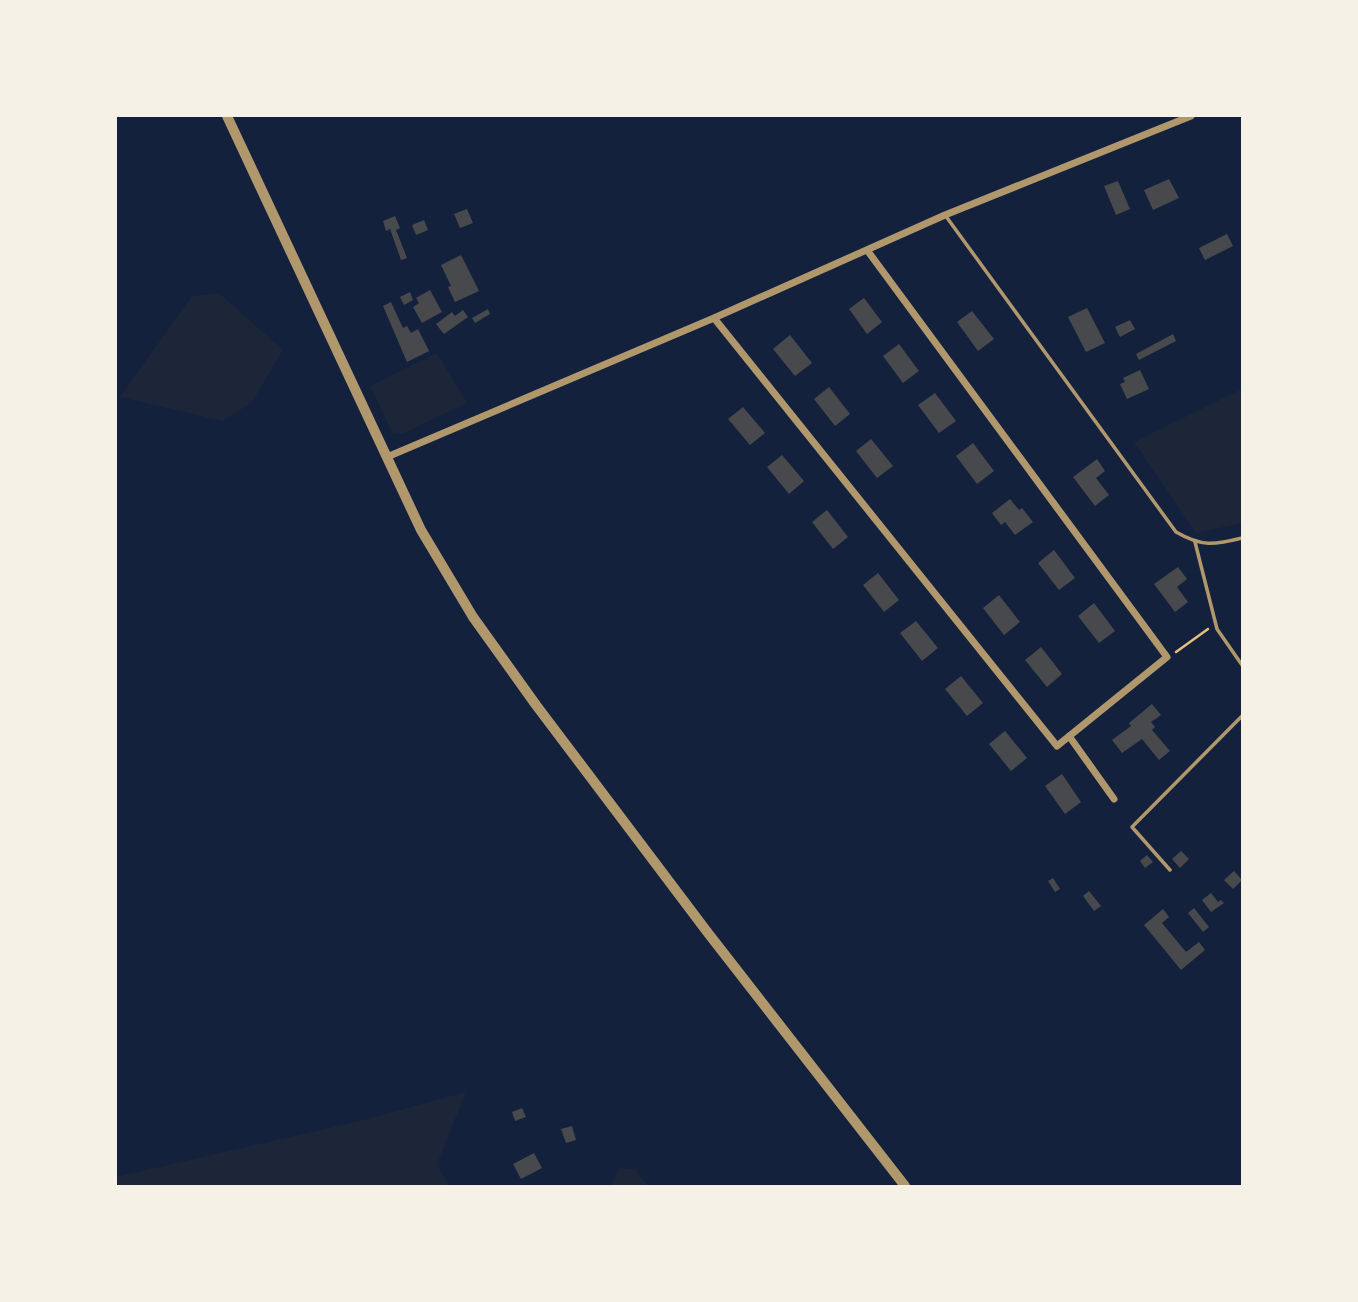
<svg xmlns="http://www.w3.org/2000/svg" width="1358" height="1302" viewBox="0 0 1358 1302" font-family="'Titillium Web',sans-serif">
	<rect width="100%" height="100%" fill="#14213d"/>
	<path fill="#1d2539" d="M219,293L283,350L252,402L223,421L120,397L192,296Z
		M437,353L467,403L404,433L393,434L370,386Z
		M1242,389V523L1196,533L1134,442Z
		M466,1092L437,1164L449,1186H116V1177L360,1121Z
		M619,1168L635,1169L648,1186H611Z"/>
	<path fill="#48494c" d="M1169,179L1179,198L1153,210L1144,190Z
		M1118,181L1130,209L1116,215L1104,186Z
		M467,209L473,223L460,228L454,214Z
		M395,216L400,228L396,230L407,258L401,260L390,229L386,231L383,221Z
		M424,220L428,230L416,235L412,225Z
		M1227,234L1233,246L1205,260L1199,248Z
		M461,255L479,291L455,302L448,287L451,286L441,265Z
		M430,290L442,312L422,323L413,307L419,303L416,298Z
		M410,292L413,300L404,305L400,297Z
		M864,298L882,322L867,334L849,309Z
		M391,302L403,328L407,326L411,333L418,329L429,351L407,362L383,306Z
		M1087,308L1105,343L1086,352L1068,317Z
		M488,309L490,314L475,323L472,318Z
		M463,310L468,317L444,334L436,324L452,312L455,316Z
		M972,311L994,339L978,351L957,322Z
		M1130,320L1135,329L1120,337L1115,327Z
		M1173,334L1176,341L1139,360L1136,354Z
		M790,335L812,363L795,376L773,349Z
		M899,344L919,371L903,383L883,356Z
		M1140,370L1149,389L1127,399L1120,384L1125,382L1123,378Z
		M829,387L850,414L835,426L814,399Z
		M935,393L956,421L939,433L918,405Z
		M743,407L765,433L750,445L728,419Z
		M871,439L893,466L877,478L856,451Z
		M973,443L994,471L977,484L956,456Z
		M782,455L804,481L789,494L767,467Z
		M1097,459L1105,471L1096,478L1109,495L1095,506L1073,477Z
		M1010,499L1019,510L1022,508L1033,522L1015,535L1005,522L1001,525L992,513Z
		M827,510L848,537L833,549L812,522Z
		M1054,550L1075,578L1059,590L1038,563Z
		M1178,567L1187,579L1177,587L1188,602L1175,612L1154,584Z
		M878,573L899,600L884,612L863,585Z
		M999,595L1020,622L1004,635L983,608Z
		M1094,603L1115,631L1099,643L1078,616Z
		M916,621L938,648L922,661L900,633Z
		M1041,647L1062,674L1047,687L1025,660Z
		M961,676L983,703L967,716L945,689Z
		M1152,704L1161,715L1151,722L1155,727L1152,730L1170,751L1159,760L1142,739L1122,753L1112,740L1131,726L1129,723Z
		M1005,731L1027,758L1011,771L989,744Z
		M1062,774L1081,802L1065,814L1045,786Z
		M1181,851L1189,859L1180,868L1172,859Z
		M1147,855L1153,862L1145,868L1140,861Z
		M1234,871L1242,880L1233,889L1224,880Z
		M1053,878L1060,889L1055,892L1048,881Z
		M1089,891L1101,906L1094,911L1083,896Z
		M1211,893L1218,902L1221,900L1224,903L1211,912L1202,900Z
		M1194,908L1209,927L1203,932L1188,913Z
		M1163,909L1169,917L1162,923L1186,952L1199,942L1205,950L1181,970L1144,925Z
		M522,1108L526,1117L515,1121L512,1112Z
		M572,1126L576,1140L566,1143L561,1129Z
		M534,1153L542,1168L521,1179L513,1164Z"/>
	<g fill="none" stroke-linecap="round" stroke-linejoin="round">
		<path stroke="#e5c07b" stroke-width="2.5" d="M1176,652L1208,629"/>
		<path stroke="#b1986c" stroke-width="3.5" d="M945,215L1176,532C1202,547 1214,545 1242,538
			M1195,542L1217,629L1242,665
			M1170,870L1132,827L1242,716"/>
		<path stroke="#b1986c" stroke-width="7" d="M714,318L1057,746L1167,657L867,250
			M387,457L714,318L945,215L1191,116
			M1069,736L1114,799"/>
		<path stroke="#b1986c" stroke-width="10" d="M227,116L421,530L473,617L536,705L708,933L905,1186"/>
	</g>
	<rect width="1358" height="1302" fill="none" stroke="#f6f1e7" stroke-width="234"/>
</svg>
